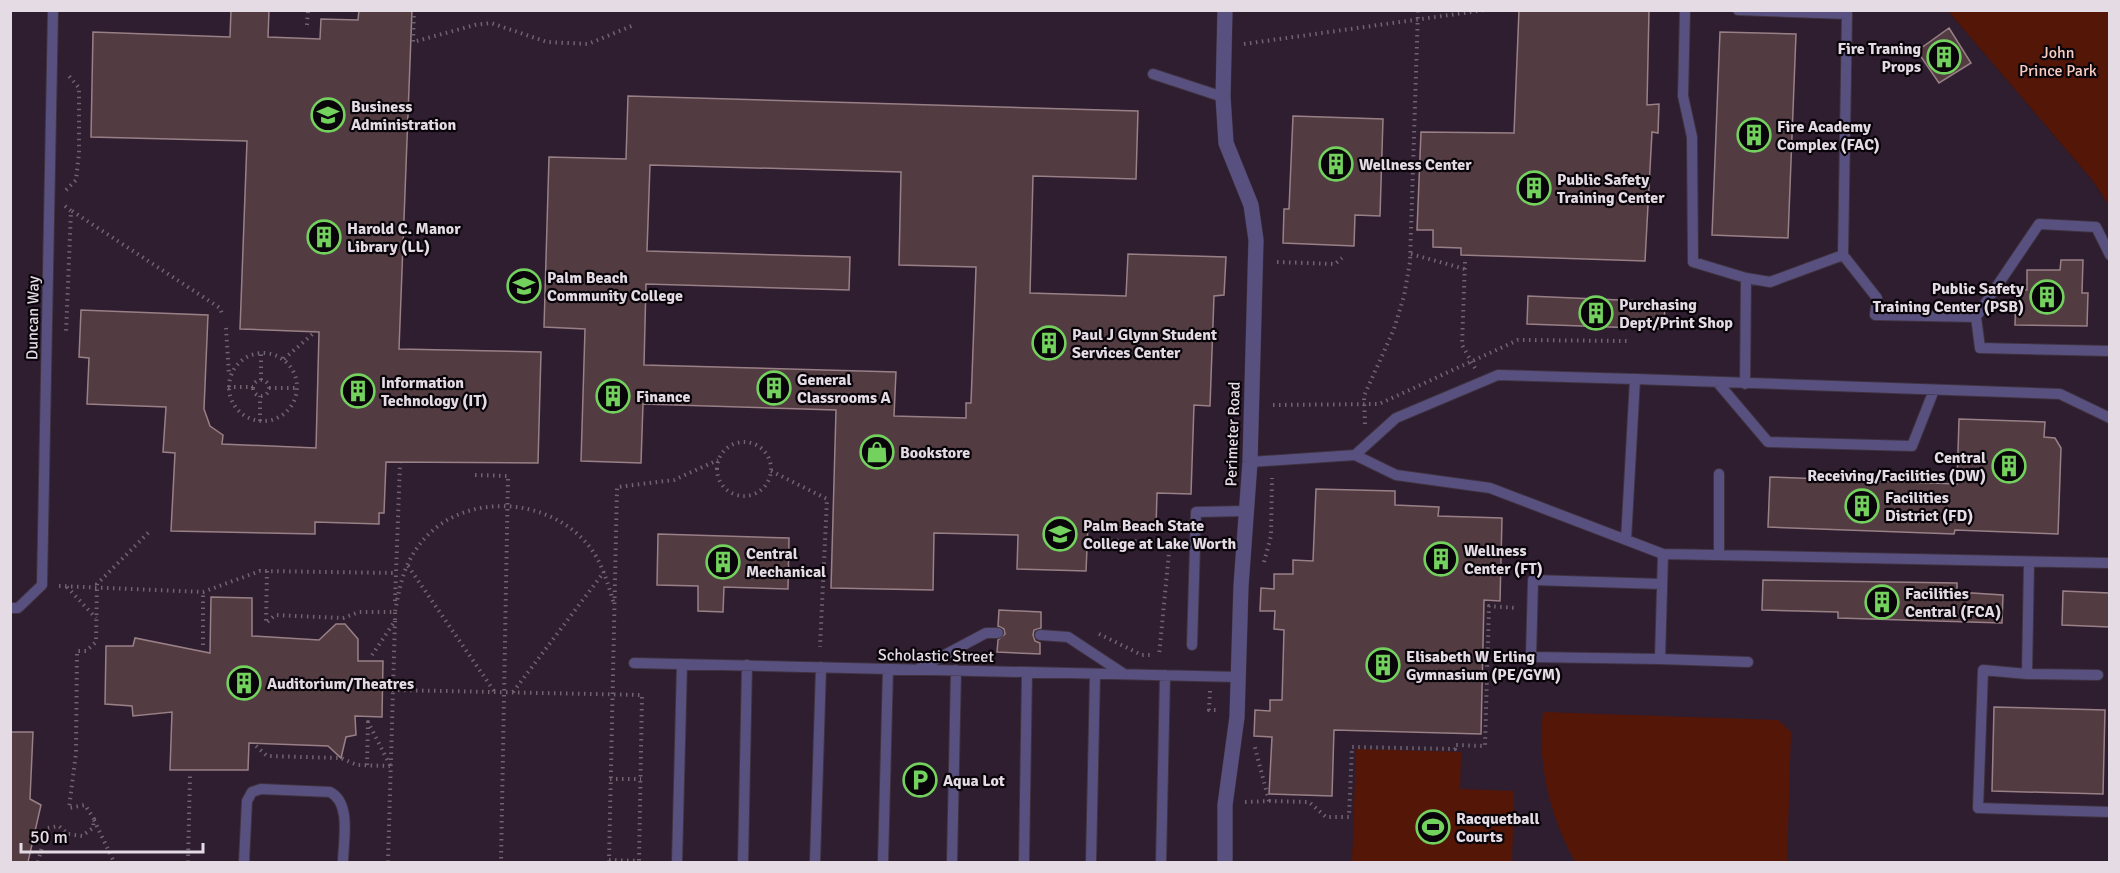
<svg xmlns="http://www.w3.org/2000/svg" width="2120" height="873" viewBox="0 0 2120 873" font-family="Signika,sans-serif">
	<rect width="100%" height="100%" fill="#241724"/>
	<path fill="#2f1d30" d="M10,11H1948L2093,181L2109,206V862H11Z"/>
	<path fill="#541707" d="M1948,11H2109V206L2093,181Z
		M1543,712L1778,720L1791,732L1787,862H1575C1550,815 1537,767 1543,712Z
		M1356,749L1461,752L1460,789L1514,791L1512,862H1352Z"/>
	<path fill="#523c42" stroke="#998086" stroke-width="1.5" fill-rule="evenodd" d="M231,10H269L268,37L320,39L321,19L358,20L359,10H412L399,349L541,352L538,463L386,462L384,513H379V524L315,522V534L171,531L175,453L163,452L166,407L87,404L89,358L79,357L81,310L208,315L204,409L210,426L223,435L222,444L316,448L319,332L240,329L247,141L91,137L93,32L230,37Z
		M1519,10H1649L1647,105L1659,104L1658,133L1652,132L1645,261L1461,255V248L1433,247V230H1417L1421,132L1514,133Z
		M1949,28L1971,63L1939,83L1917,51Z
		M1720,32L1796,34L1788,238L1712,235Z
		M628,96L1138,111L1136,179L1033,176L1030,293L1126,296L1128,254L1226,257L1224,295L1214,296L1210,406L1194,405L1191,494L1157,493L1156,528L1088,526L1086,571L1017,569L1018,535L934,533L933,590L831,588L836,410L643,404L641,463L581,461L585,329L544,327L549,157L626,159ZM650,165L901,172L899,265L976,267L971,403H966V418L894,416L896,372L644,365L646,284L849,290L850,257L647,251Z
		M1293,116L1383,119L1380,216L1355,215L1354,246L1283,243L1284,209H1289Z
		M2061,260H2083L2082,293H2088L2087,326L2015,325L2016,290H2027V270H2060Z
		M1528,296L1665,302L1664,329L1527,324Z
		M1959,419L2045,422L2044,437L2055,438L2061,448L2058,534L1955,530L1954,534L1768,527L1770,477L1957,484Z
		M1316,489L1395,491V505L1439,507L1438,516L1502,518L1500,601L1484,600L1481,734L1334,730L1332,796L1269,794L1272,737L1254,736L1255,710L1270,711V700H1282L1284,630L1274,629L1275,611H1260L1261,588L1274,589V574H1293V560L1313,561Z
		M658,534L789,538L788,589L724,587L723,612L698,611V586L657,585Z
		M1763,580L1957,583V592L2003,595L2002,623L1838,618V612L1762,610Z
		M2063,591L2109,593V627L2062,625Z
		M211,597L252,598V636L319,640L336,624H345L358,639V661H383L382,717L355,716L356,735L346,737L341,758L328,746L249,743L248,770H170L172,712L133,716L132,706L105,704L106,646H133L135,638L210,653Z
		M999,610L1041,612V628L1034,630L1033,635L1035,641L1040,643V654L997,652L998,640L1005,634L1004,629L998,626Z
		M1994,707L2105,710L2103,794L1992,791Z
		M10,732H33L30,799L41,805L28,862H10Z"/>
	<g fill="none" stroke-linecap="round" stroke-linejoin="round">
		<g stroke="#3f323f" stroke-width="12">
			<path id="service" d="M1685,10L1683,96L1692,137L1693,262L1746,278L1745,384
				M1738,10L1847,14L1843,255L1770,282L1746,278
				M1153,74L1223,97
				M1843,255L1877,298L1875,315L1976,317
				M2110,255L2096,227L2039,224L1976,317L1980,348L2110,351
				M1635,379L2060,394L2110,418
				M1718,383L1768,442L1912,446L1934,390
				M1355,455L1396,418L1498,375L1635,379L1626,540
				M1250,462L1355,455L1396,475L1490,488L1663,554L1660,659L1748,662
				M1663,554L2110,563
				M1719,555V474
				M2029,562L2027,674L2098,675
				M10,608H18L42,585L53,10
				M1040,635L1068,637L1124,674
				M1192,645L1196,512L1246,511
				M1660,659L1531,657L1533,580L1662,584
				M634,663L1238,677
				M920,668L986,633H998
				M2027,674L1983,670L1978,808L2110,812
				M244,862L247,801L252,792L261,789L330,792C352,803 343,842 343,862
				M677,862L682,664
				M743,862L747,665
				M815,862L821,667
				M883,862L888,669
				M952,862L956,670
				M1024,862L1027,672
				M1091,862L1095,674
				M1161,862L1165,675"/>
		</g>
		<g stroke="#3f323f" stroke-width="16">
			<path id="minor" d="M1225,862V805L1237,717L1241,586L1250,462L1256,240L1251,205L1226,143L1223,97L1225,10"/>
		</g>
		<path stroke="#6f6470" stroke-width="4" stroke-dasharray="1.5 4.5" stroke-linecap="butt" d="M414,10L413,42L475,25L491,23L547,42L588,44L634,25
			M307,25L308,10
			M1244,44L1485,10
			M66,190L76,180L79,153V88L69,76
			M65,206L71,211L66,333
			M72,211L220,308L223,316
			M1411,254L1465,269
			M1277,262L1335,264L1342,258
			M1465,262L1462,345L1475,368
			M226,328L229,375
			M229 387a34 34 0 1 1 68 0a34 34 0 1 1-68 0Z
			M284,359L316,331
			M261,380V352
			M253 388a8 8 0 1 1 16 0a8 8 0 1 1-16 0Z
			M228,387H253
			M269,388H297
			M1273,405L1379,404L1518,340L1627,341
			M260,421V396
			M1365,424L1364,396L1394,329L1404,296L1410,262L1418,10
			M717 469a27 27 0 1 1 54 0a27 27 0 1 1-54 0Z
			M771,471L827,499L820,647
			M475,475L508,476L501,862
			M1093,540L1170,542L1159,656
			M1264,562L1271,536L1272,478
			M408,566L494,691
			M267,571L266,623L275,615L343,618L359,612H395C399,590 403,567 417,548C456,491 547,494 589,546C602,562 608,584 614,604
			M59,586L203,592L260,571L396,573
			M67,587L96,618
			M395,601L400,463
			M1099,634L1142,655H1153
			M203,645V592
			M372,655L395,621V611
			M392,690L642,695L639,862
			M1210,691L1209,710H1219
			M513,692L604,572
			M256,746L267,756L341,758L357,765L390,766
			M367,765L368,722L390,765
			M610,779H641
			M1269,801L1309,802L1326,817H1349L1352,747L1455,749V745L1485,746L1489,606L1516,608
			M1245,802L1269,801L1254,744
			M94,820L114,862
			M609,860L639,861
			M38,862L47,828L59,826L68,834L82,836L93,828L94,819L85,805L69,808L76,753L77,651H86L96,642L97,584L149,532
			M188,862L190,774
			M388,862L395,621
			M609,862L617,487L674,480L718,460"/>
		<use href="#service" stroke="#58517f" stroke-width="10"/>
		<use href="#minor" stroke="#58517f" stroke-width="15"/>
	</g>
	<defs>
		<g id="building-ring" transform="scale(1.725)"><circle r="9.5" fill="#0a050a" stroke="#73d25d" stroke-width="1.5"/><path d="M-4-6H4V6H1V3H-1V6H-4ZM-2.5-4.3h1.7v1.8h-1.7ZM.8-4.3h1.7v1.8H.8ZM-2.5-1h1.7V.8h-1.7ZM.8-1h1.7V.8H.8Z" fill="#73d25d"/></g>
		<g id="school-ring" transform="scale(1.725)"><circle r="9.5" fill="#0a050a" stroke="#73d25d" stroke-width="1.5"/><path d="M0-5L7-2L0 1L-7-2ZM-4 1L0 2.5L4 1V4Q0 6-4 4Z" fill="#73d25d"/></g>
		<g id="shop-ring" transform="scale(1.725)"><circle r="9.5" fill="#0a050a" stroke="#73d25d" stroke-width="1.5"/><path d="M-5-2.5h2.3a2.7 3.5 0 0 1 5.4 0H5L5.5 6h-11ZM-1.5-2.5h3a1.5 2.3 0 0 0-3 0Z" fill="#73d25d"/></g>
		<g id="university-ring" transform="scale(1.725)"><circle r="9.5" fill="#0a050a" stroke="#73d25d" stroke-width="1.5"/><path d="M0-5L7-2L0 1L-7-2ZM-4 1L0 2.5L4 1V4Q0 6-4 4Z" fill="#73d25d"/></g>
		<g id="parking-ring" transform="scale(1.725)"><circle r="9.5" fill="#0a050a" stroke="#73d25d" stroke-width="1.5"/><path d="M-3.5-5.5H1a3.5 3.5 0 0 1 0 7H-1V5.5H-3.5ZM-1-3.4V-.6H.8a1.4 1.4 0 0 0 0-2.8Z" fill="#73d25d"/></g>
		<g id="stadium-ring" transform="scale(1.725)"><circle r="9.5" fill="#0a050a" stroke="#73d25d" stroke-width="1.5"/><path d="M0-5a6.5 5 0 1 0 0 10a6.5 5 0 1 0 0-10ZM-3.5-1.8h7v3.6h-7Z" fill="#73d25d"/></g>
	</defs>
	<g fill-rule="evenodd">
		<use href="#building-ring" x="1944" y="57"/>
		<use href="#school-ring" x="328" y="115"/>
		<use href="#building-ring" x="1754" y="135"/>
		<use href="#building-ring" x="1336" y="164"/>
		<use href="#building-ring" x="1534" y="188"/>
		<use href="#building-ring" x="324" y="237"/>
		<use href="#school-ring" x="524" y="286"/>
		<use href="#building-ring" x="2047" y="297"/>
		<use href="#building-ring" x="1596" y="313"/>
		<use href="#building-ring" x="1049" y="343"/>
		<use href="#building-ring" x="774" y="388"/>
		<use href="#building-ring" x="358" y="391"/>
		<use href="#building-ring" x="613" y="396"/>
		<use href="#shop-ring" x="877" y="452"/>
		<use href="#building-ring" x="2009" y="466"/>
		<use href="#building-ring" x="1862" y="506"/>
		<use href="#university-ring" x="1060" y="534"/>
		<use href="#building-ring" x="1441" y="559"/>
		<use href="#building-ring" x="723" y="562"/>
		<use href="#building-ring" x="1882" y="602"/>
		<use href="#building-ring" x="1383" y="665"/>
		<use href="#building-ring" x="244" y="683"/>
		<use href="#parking-ring" x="920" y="780"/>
		<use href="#stadium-ring" x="1433" y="827"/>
	</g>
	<g text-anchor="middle" stroke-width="4.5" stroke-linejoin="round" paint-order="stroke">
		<g font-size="16" font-weight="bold" fill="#e4dbe5" stroke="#0a050a" text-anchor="start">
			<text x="1921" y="54" text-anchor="end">Fire Traning<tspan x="1921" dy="18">Props</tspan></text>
			<text x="351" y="112">Business<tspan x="351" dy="18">Administration</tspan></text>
			<text x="1777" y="132">Fire Academy<tspan x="1777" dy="18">Complex (FAC)</tspan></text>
			<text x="1359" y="170">Wellness Center</text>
			<text x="1557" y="185">Public Safety<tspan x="1557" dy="18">Training Center</tspan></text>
			<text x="347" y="234">Harold C. Manor<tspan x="347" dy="18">Library (LL)</tspan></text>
			<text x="547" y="283">Palm Beach<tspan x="547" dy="18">Community College</tspan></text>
			<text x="2024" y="294" text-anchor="end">Public Safety<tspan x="2024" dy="18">Training Center (PSB)</tspan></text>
			<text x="1619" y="310">Purchasing<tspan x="1619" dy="18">Dept/Print Shop</tspan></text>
			<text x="1072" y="340">Paul J Glynn Student<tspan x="1072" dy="18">Services Center</tspan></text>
			<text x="797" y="385">General<tspan x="797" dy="18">Classrooms A</tspan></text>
			<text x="381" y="388">Information<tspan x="381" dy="18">Technology (IT)</tspan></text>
			<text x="636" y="402">Finance</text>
			<text x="900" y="458">Bookstore</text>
			<text x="1986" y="463" text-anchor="end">Central<tspan x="1986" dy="18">Receiving/Facilities (DW)</tspan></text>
			<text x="1885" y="503">Facilities<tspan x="1885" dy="18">District (FD)</tspan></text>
			<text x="1083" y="531">Palm Beach State<tspan x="1083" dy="18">College at Lake Worth</tspan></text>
			<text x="1464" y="556">Wellness<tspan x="1464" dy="18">Center (FT)</tspan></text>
			<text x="746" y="559">Central<tspan x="746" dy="18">Mechanical</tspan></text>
			<text x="1905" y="599">Facilities<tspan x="1905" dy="18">Central (FCA)</tspan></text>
			<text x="1406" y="662">Elisabeth W Erling<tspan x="1406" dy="18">Gymnasium (PE/GYM)</tspan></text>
			<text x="267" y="689">Auditorium/Theatres</text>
			<text x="943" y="786">Aqua Lot</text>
			<text x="1456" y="824">Racquetball<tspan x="1456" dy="18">Courts</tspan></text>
		</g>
		<g font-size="16" fill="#f9ccc1" stroke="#0a050a">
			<text x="2058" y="58">John<tspan x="2058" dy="18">Prince Park</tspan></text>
		</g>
		<g font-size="16" fill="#e4dbe5" stroke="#0a050a">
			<text transform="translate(32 318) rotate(-89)" y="6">Duncan Way</text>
			<text transform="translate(1232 434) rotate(-88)" y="6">Perimeter Road</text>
			<text transform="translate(936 655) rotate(1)" y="6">Scholastic Street</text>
		</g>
	</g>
	<rect width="2120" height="873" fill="none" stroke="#e4dbe5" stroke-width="24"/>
	<path d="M21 843v9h182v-9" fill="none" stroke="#e4dbe5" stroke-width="3"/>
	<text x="30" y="843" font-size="18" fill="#e4dbe5" stroke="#0a050a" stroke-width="4.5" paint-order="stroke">50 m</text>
</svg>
